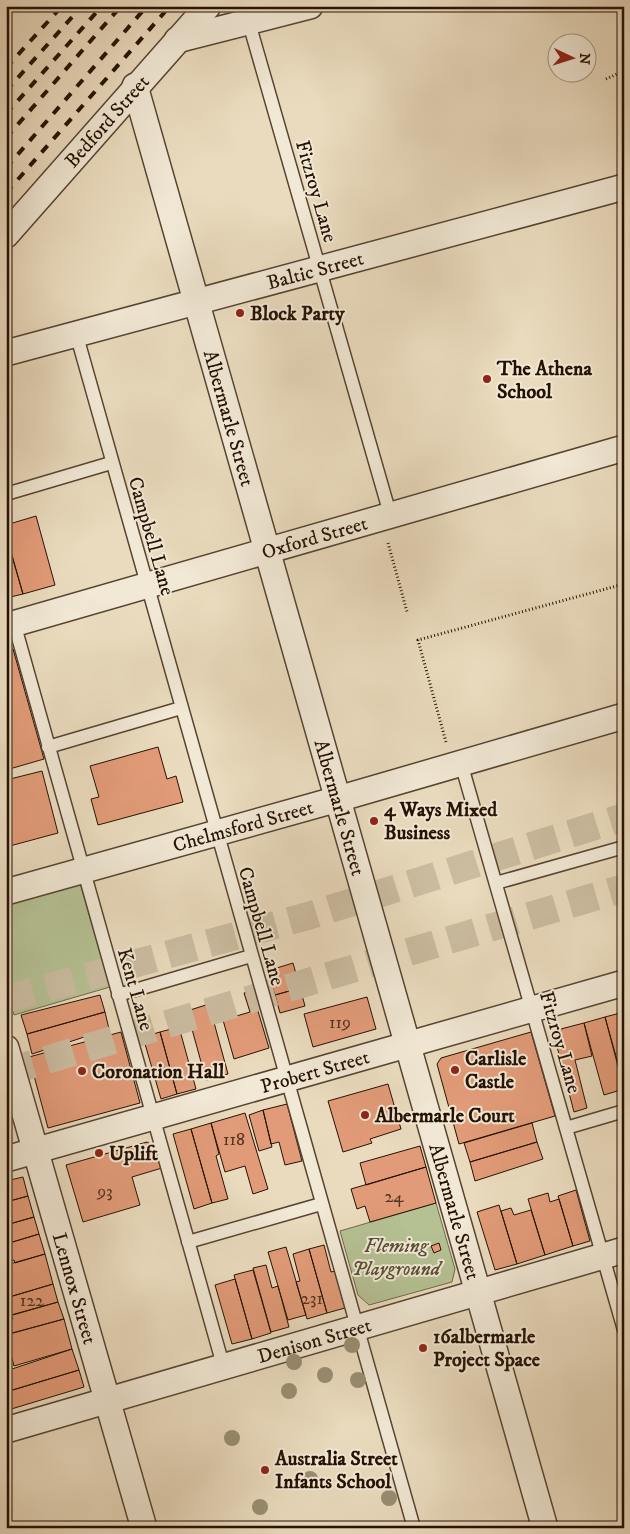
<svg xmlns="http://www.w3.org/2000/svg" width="630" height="1534" viewBox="0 0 630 1534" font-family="'IM FELL DW Pica',serif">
	<rect width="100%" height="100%" fill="#eadbbe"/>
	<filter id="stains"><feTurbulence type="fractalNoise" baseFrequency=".004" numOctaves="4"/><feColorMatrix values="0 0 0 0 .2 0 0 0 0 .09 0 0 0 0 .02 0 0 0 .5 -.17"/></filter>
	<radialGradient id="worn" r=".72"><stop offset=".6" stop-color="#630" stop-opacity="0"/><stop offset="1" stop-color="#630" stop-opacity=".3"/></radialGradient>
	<path fill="#b5c193" stroke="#6d694b" d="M80,883L110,987L14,1015L6,989V905Z
		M436,1203L455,1269L452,1282L369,1305L358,1295L340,1231Z"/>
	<path fill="#e29b78" stroke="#251103" d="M36,516L55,585L23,594L6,534V525Z
		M9,546L23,594L6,598V547Z
		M13,649L44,759L6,770V651Z
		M158,747L167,779L176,776L183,802L98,825L91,799L99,797L90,766Z
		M42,771L58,833L6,847V780Z
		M293,963L300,988L275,995L267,971Z
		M300,988L305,1006L280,1013L275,995Z
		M252,991L269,1048L234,1059L223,1020L250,1012L244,993Z
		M100,995L105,1012L27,1034L21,1015Z
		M367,997L376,1029L313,1047L304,1014Z
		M209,1004L228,1074L206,1080L187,1011Z
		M105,1012L109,1029L32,1054L27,1034Z
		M624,1012V1085L605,1017Z
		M605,1017L624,1089L604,1095L584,1023Z
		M584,1023L592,1056L575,1060L587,1108L574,1112L553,1031Z
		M179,1027L196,1089L177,1094L160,1032Z
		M121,1032L140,1103L48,1128L29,1057Z
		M160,1032L177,1094L161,1099L143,1037Z
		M531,1032L555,1116L459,1144L437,1064L441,1058Z
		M388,1084L401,1129L370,1139L372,1143L343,1152L328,1101Z
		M287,1104L302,1161L285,1165L279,1142L271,1144L263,1110Z
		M263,1110L272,1147L259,1151L249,1115Z
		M245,1113L268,1189L253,1194L245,1166L225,1172L211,1123Z
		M6,1120L12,1139L6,1141Z
		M211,1123L219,1154L216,1156L228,1199L212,1203L191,1129Z
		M532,1123L537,1142L470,1162L464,1143Z
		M191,1129L212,1203L194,1209L173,1134Z
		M147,1142L156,1147L162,1168L132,1177L140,1205L83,1222L66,1165Z
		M537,1142L543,1159L475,1181L470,1162Z
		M420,1146L426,1167L366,1185L360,1163Z
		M426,1167L436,1203L370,1222L365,1206L357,1209L351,1189Z
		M23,1177L28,1196L6,1202V1181Z
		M576,1190L590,1241L573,1246L558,1196Z
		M548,1193L550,1202L559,1199L573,1246L545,1255L528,1199Z
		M28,1196L34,1217L6,1225V1202Z
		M499,1205L517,1264L495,1270L477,1212Z
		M511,1208L514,1215L531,1210L545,1255L517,1264L501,1211Z
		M34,1217L39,1234L6,1244V1225Z
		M39,1234L45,1254L15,1263L14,1260L6,1262V1244Z
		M439,1243L441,1250L434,1253L431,1246Z
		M324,1245L331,1272L335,1271L345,1308L327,1313L309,1249Z
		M286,1247L306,1315L288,1320L268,1252Z
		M309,1249L327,1313L307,1319L296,1282L300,1281L293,1254Z
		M45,1254L53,1284L6,1298V1265Z
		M266,1265L272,1288L278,1286L289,1327L271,1332L253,1268Z
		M253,1270L271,1333L252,1339L234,1275Z
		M235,1279L252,1339L232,1344L215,1285Z
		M53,1284L58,1302L6,1317V1298Z
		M58,1302L64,1319L12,1333L9,1321L13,1319L11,1315Z
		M64,1319L72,1349L14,1366L6,1335Z
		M72,1349L79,1370L6,1392V1371Z
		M79,1370L84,1387L8,1410L6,1392Z"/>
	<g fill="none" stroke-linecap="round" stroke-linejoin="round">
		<path stroke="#ccbda2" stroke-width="28" stroke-dasharray="28 14" stroke-linecap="butt" d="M6,999L308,916L624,817
			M6,1072L624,888"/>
		<g stroke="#564432" stroke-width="15">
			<path id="service" d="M249,23L390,514
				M76,333L414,1528
				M6,494L111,463
				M14,623L223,1365
				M48,747L181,708
				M461,763L624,1330
				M496,883L624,847
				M118,995L251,956
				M566,1128L624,1111
				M188,1242L321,1204"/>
		</g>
		<g stroke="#564432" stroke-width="28">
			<g id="minor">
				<path d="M177,40L310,6"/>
				<path id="s1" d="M135,86L545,1528"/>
				<path id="s2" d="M6,235L208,6"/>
				<path id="s3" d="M6,353L624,187"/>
				<path id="s4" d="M6,626L624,448"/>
				<path id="s5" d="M6,892L338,799L624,716"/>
				<path id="s6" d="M6,1048L144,1528"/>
				<path id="s7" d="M6,1159L624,983"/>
				<path id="s8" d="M6,1430L624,1250"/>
			</g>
		</g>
		<path stroke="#251103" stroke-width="3" stroke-dasharray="1 2.5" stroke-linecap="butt" d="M606,79L624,71
			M388,543L407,612
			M446,742L418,640L624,584"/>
		<use href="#service" stroke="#f1e8d5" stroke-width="12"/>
		<use href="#minor" stroke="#f1e8d5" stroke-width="25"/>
		<path stroke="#251103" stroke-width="4" stroke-dasharray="9 9" stroke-linecap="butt" d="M6,68L62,6
			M6,91L82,6
			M6,114L102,6
			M6,138L121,6
			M6,168L147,6
			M6,193L170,6"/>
	</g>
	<g fill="#998e73">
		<circle cx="352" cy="1345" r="8"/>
		<circle cx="294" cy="1362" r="8"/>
		<circle cx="325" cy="1375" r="8"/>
		<circle cx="358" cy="1380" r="8"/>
		<circle cx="289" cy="1391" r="8"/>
		<circle cx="232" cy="1438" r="8"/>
		<circle cx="310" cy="1479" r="8"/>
		<circle cx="389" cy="1498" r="8"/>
		<circle cx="260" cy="1507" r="8"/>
	</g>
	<g fill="#8f2418" stroke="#f1e8d5" stroke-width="2">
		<circle cx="240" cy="313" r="5"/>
		<circle cx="487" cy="379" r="5"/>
		<circle cx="374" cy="821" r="5"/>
		<circle cx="455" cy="1070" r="5"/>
		<circle cx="82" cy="1071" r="5"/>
		<circle cx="365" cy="1115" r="5"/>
		<circle cx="99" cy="1153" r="5"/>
		<circle cx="423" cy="1348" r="5"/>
		<circle cx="265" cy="1470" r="5"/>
	</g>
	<g text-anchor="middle" stroke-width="4" stroke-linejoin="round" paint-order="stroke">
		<g font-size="18" fill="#543420">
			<text x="340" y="1028">119</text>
			<text x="234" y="1145">118</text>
			<text x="105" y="1197">93</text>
			<text x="394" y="1202">24</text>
			<text x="312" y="1304">231</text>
			<text x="32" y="1306">122</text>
		</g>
		<g font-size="20" fill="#251103" stroke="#f1e8d5">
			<text dy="7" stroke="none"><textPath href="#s2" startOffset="152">Bedford Street</textPath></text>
			<text transform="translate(317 191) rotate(74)" y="7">Fitzroy Lane</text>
			<text dy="7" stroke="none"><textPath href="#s3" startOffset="320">Baltic Street</textPath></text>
			<text dy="7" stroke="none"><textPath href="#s1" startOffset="345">Albermarle Street</textPath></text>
			<text dy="7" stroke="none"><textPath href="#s4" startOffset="321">Oxford Street</textPath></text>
			<text transform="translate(152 536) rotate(74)" y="7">Campbell Lane</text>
			<text dy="7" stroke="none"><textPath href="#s1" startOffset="750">Albermarle Street</textPath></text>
			<text dy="7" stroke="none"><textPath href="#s5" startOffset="246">Chelmsford Street</textPath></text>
			<text transform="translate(262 926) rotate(74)" y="7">Campbell Lane</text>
			<text transform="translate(136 989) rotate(74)" y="7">Kent Lane</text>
			<text transform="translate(561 1042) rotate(74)" y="7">Fitzroy Lane</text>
			<text dy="7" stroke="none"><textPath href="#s7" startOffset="321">Probert Street</textPath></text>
			<text dy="7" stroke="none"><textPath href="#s1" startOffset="1170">Albermarle Street</textPath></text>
			<text dy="7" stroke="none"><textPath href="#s6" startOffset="250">Lennox Street</textPath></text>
			<text dy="7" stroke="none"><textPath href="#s8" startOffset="321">Denison Street</textPath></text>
		</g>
		<g font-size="20" font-weight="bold" fill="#251103" stroke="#f1e8d5" text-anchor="start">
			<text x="250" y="320">Block Party</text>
			<text x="497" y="375">The Athena<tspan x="497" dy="23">School</tspan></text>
			<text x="384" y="816">4 Ways Mixed<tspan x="384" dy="23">Business</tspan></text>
			<text x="465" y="1065">Carlisle<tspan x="465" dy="23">Castle</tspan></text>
			<text x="92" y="1078">Coronation Hall</text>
			<text x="375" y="1122">Albermarle Court</text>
			<text x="109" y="1160">Uplift</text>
			<text x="433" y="1343">16albermarle<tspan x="433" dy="23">Project Space</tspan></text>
			<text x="275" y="1465">Australia Street<tspan x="275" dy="23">Infants School</tspan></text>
		</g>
		<g font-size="20" font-style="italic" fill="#574f35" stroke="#f1e8d5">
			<text x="396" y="1252">Fleming<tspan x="396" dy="23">Playground</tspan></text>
		</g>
	</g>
	<rect width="630" height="1534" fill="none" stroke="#eadbbe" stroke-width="25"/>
	<rect x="8" y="8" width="615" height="1519" fill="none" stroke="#251103" stroke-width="2.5"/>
	<rect x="12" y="12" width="605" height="1509" fill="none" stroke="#251103"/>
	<g transform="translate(572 58) rotate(94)"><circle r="24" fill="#f1e8d5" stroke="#9f9281"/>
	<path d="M0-4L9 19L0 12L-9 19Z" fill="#8f2418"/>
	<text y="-8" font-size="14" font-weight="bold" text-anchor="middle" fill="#251103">N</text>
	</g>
	<rect width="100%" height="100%" filter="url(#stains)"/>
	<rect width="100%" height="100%" fill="url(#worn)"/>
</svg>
